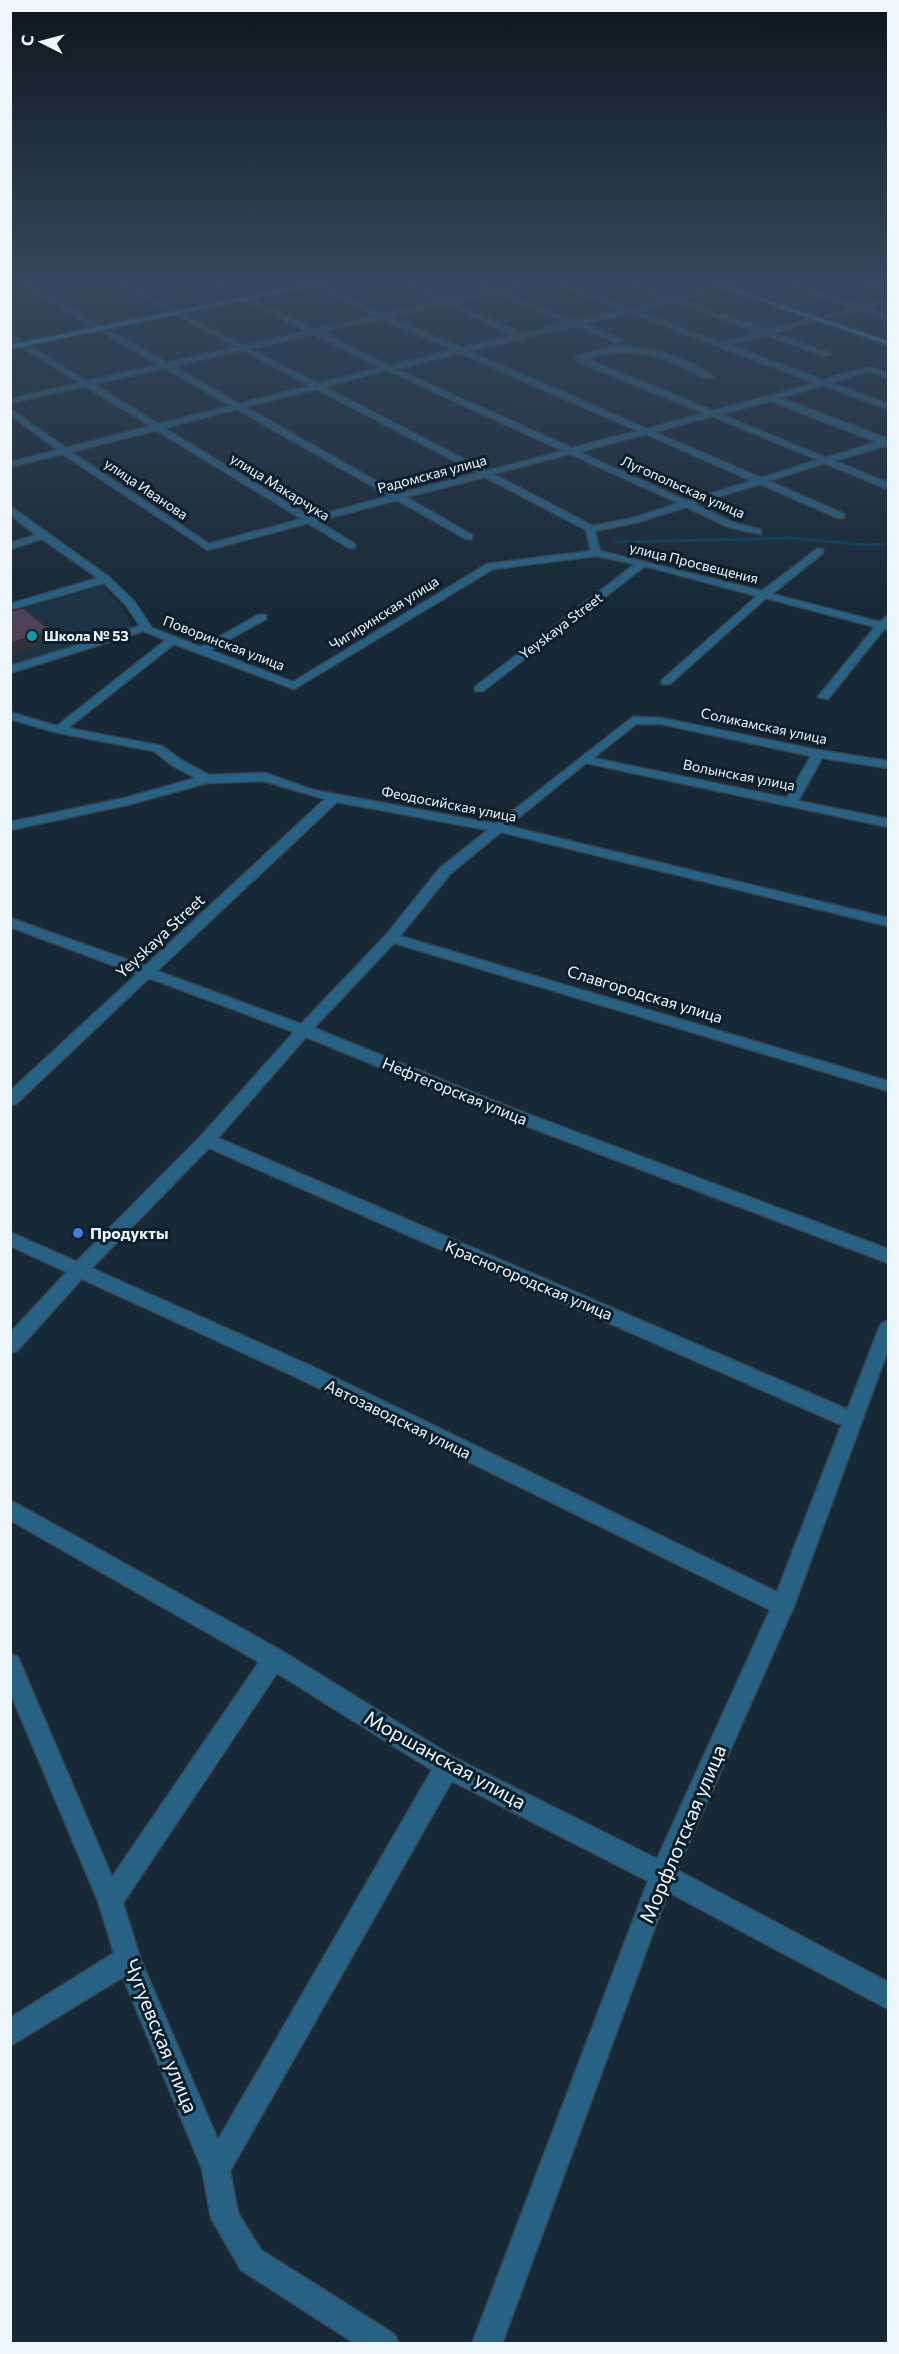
<svg xmlns="http://www.w3.org/2000/svg" width="899" height="2354" viewBox="0 0 899 2354" font-family="Commissioner,sans-serif">
	<rect width="100%" height="100%" fill="#172836"/>
	<path fill="#1c3345" d="M102,586L119,603L133,627L11,666V612Z"/>
	<g fill="none" stroke-linecap="round" stroke-linejoin="round">
		<path stroke="#0b3f5d" stroke-width="3" d="M616,542L794,538L863,545L888,544"/>
		<g stroke="#354552" stroke-width="3">
			<path id="minor" d="M12,280H20L167,363L237,347L110,280H118L244,346L307,331L204,280H212L315,330L376,316L296,280H305L383,314L441,301L389,280H398L448,299L488,290L466,280H475L496,289L533,280H553L630,309L667,300L614,280H624L674,298L725,286L727,289L681,300L767,330L818,318V320L774,333L831,354L824,356L766,335L729,345L823,380L870,367L888,374V378L870,371L831,383L888,404V409L823,385L780,398L888,439V445L834,461L888,483V489L825,463L768,481L844,514V518H838L760,484L694,504L734,523L761,530V534L728,527L686,507L638,522L595,531L600,551L762,591L817,549H823V553L772,594L880,622L888,615V630L884,629L828,699L818,697L875,627L766,598L670,684H662V680L757,596L645,566L483,691H475V687L635,564L596,556L493,569L294,689L174,644L68,728L162,746L181,760L209,775L265,773L313,790L496,824L633,717L661,718L818,750L888,761V768L822,758L798,801L888,819V827L586,763L508,826L888,918V926L501,832L450,874L400,936L888,1081V1091L394,943L314,1028L504,1105L888,1249V1263L492,1113L306,1037L218,1138L858,1414L861,1420L858,1426L851,1428L844,1426L209,1148L87,1273L17,1351L10,1353V1333L75,1263L201,1136L294,1032L149,978L16,1104L10,1105V1091L137,974L10,927V918L145,966L325,799L264,781L207,783L127,805L10,830V822L125,798L196,778L173,766L154,751L59,733L10,719V712L57,726L166,640L144,631L10,673V666L140,626L126,605L104,583L10,610V604L98,578L42,539L10,549V543L36,535L10,514V506L109,577L134,601L152,628L201,647L258,615H266V619L210,650L293,682L487,564L591,551L586,530L485,477L406,497L472,535V539H466L397,500L317,521L355,544V548H349L308,523L208,550L63,454L10,467V462L58,450L10,415V409L66,448L151,426L85,386L10,403V399L80,383L10,340V335L87,381L159,365ZM544,281L622,310L576,321L502,291ZM494,293L568,323L522,334L454,302ZM674,302L759,332L722,343L637,311ZM447,304L514,336L462,348L389,317ZM629,313L816,383L713,411L586,359C618,348 645,351 676,364C686,367 706,382 714,377C690,358 647,346 617,347C603,347 589,353 576,357V361L704,413L647,429L468,351L520,339L524,340L527,337L575,326L618,343L621,339L582,324ZM382,319L454,350L389,366L321,332ZM313,334L381,368L318,384L250,349ZM243,350L310,386L239,404L173,366ZM460,353L638,431L572,448L395,369ZM165,368L231,406L159,424L93,384ZM387,370L563,451L487,471L324,387ZM316,389L478,473L399,494L245,407ZM771,401L877,442L826,458L720,414ZM237,409L390,496L311,517L164,428ZM712,416L818,460L761,478L654,432ZM156,430L302,519L209,544L71,452ZM646,434L752,481L687,501L579,452ZM570,454L679,503L633,518L593,526L493,474ZM636,724H661L811,756L787,798L593,758ZM337,802L488,830L440,868L386,935L301,1024L157,971Z
				M742,280H753L731,287L728,285Z
				M771,280H781L861,306L888,299V303L868,308L888,315V319L860,310L825,318V316L853,308Z
				M846,280H856L888,290V294Z
				M10,1500L282,1651L455,1758L657,1859L775,1599L783,1596L791,1599L794,1606L677,1870L888,1982V2009L668,1892L502,2344H472L648,1881L452,1781L230,2171L238,2213L261,2250L394,2334L399,2344H356L241,2270L211,2218L202,2169L123,1977L10,2046V2018L114,1953L98,1901L10,1692V1654L18,1657L112,1877L259,1662L10,1520ZM277,1673L432,1770L218,2140L140,1958L123,1903Z"/>
		</g>
		<g stroke="#354552" stroke-width="3">
			<path id="tertiary" d="M10,1232L309,1365L777,1592L879,1328L882,1323L888,1321V1350L794,1606L791,1613L783,1616L296,1377L10,1246Z"/>
		</g>
		<g stroke="#354552" stroke-width="3">
			<path id="trunk" d="M329,280H342L10,349V345Z
				M699,280H709L888,341V345Z"/>
		</g>
		<use href="#minor" fill="#276284" fill-rule="evenodd"/>
		<use href="#tertiary" fill="#276284" fill-rule="evenodd"/>
		<use href="#trunk" fill="#30a6e4" fill-rule="evenodd"/>
	</g>
	<path fill="#413a4a" d="M10,611L53,641L13,654L10,651Z"/>
	<path fill="#352f3c" d="M51,631L53,641L13,654L11,643Z"/>
	<path fill="#4c4356" stroke="#352f3c" stroke-width="1.5" d="M23,608L51,631L11,643L10,611Z"/>
	<linearGradient id="sky" x2="0" y2="1"><stop stop-color="#0d161e"/><stop offset="0.46" stop-color="#36485d"/><stop offset="1" stop-color="#36485d" stop-opacity="0"/></linearGradient>
	<rect width="899" height="610" fill="url(#sky)"/>
	<circle fill="#0f9aa8" stroke="#0e1f2c" stroke-width="2" cx="32" cy="636" r="6"/>
	<circle fill="#3f7fe0" stroke="#0e1f2c" stroke-width="2" cx="78" cy="1233" r="6"/>
	<g text-anchor="middle" stroke-width="6" stroke-linejoin="round" paint-order="stroke">
		<g font-size="14" fill="#eef6fe" stroke="#0e1f2c">
			<text transform="translate(432 474) rotate(-15)" y="5">Радомская улица</text>
			<text transform="translate(280 487) rotate(32)" y="5">улица Макарчука</text>
			<text transform="translate(683 487) rotate(24)" y="5">Лугопольская улица</text>
			<text transform="translate(146 489) rotate(34)" y="5">улица Иванова</text>
			<text transform="translate(694 563) rotate(14)" y="5">улица Просвещения</text>
			<text transform="translate(384 613) rotate(-32)" y="5">Чигиринская улица</text>
			<text transform="translate(561 626) rotate(-37)" y="5">Yeyskaya Street</text>
			<text transform="translate(224 643) rotate(21)" y="5">Поворинская улица</text>
			<text transform="translate(764 726) rotate(12)" y="5">Соликамская улица</text>
			<text transform="translate(739 775) rotate(11)" y="5">Волынская улица</text>
			<text transform="translate(449 804) rotate(11)" y="5">Феодосийская улица</text>
		</g>
		<g font-size="14" font-weight="bold" fill="#eef6fe" stroke="#0e1f2c" text-anchor="start">
			<text x="44" y="641">Школа № 53</text>
		</g>
		<g font-size="16" fill="#eef6fe" stroke="#0e1f2c">
			<text transform="translate(160 936) rotate(-43)" y="6">Yeyskaya Street</text>
			<text transform="translate(645 994) rotate(17)" y="6">Славгородская улица</text>
			<text transform="translate(455 1091) rotate(22)" y="6">Нефтегорская улица</text>
			<text transform="translate(529 1280) rotate(23)" y="6">Красногородская улица</text>
			<text transform="translate(398 1419) rotate(26)" y="6">Автозаводская улица</text>
		</g>
		<g font-size="16" font-weight="bold" fill="#eef6fe" stroke="#0e1f2c" text-anchor="start">
			<text x="90" y="1239">Продукты</text>
		</g>
		<g font-size="20" fill="#eef6fe" stroke="#0e1f2c">
			<text transform="translate(445 1760) rotate(29)" y="7">Моршанская улица</text>
			<text transform="translate(683 1834) rotate(-67)" y="7">Морфлотская улица</text>
			<text transform="translate(161 2036) rotate(68)" y="7">Чугуевская улица</text>
		</g>
	</g>
	<rect width="899" height="2354" fill="none" stroke="#eef6fe" stroke-width="24"/>
	<g transform="translate(42 42) rotate(276)" stroke="#0e1f2c" stroke-width="4.5" paint-order="stroke">
	<path d="M0-4.5L10 22L0 15L-10 22Z" fill="#eef6fe"/>
	<text y="-9" font-size="16" font-weight="bold" text-anchor="middle" fill="#eef6fe">С</text>
	</g>
</svg>
